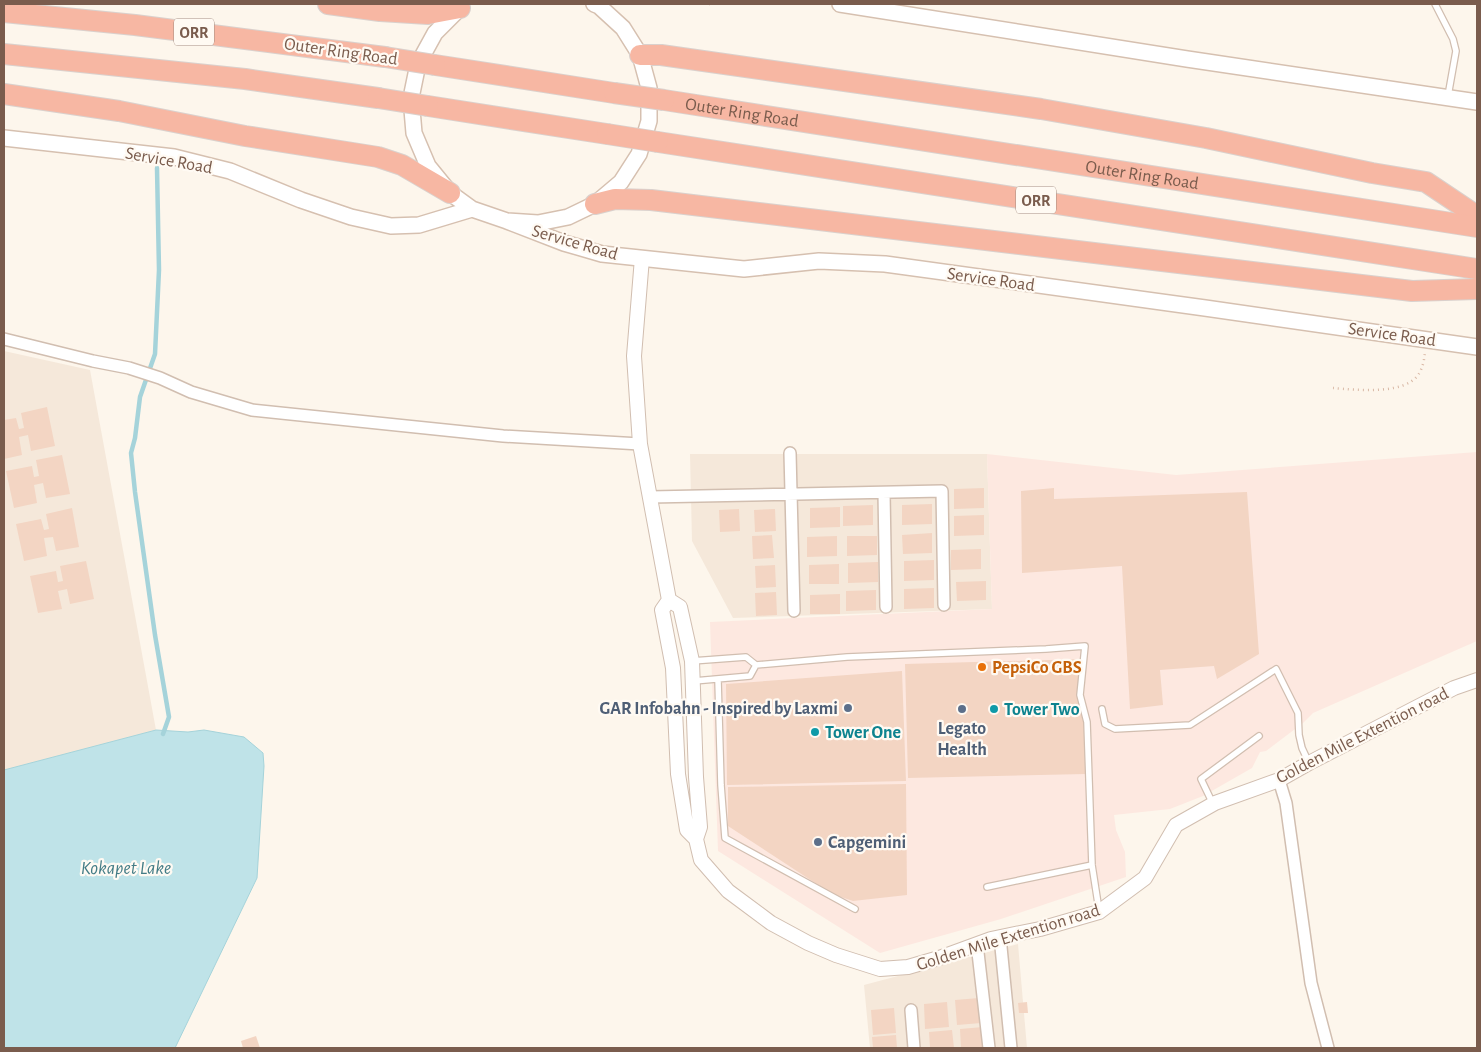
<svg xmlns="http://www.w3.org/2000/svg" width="1481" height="1052" viewBox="0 0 1481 1052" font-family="'Alegreya Sans',sans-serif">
	<rect width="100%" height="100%" fill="#fdf6ec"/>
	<path fill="#f5e8da" d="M4,351L90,370L156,730L4,770Z
		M690,454H987L992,609L733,618L692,541Z
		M1018,944L1027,1048H870L864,985Z"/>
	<path fill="#fde8e0" d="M1477,452V641L1313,713L1303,723L1266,751L1260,752L1252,768L1203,796L1170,809L1114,815L1116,830L1125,852L1126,877L1001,919L880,953L718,851L710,622L992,609L987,454L1176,475Z"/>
	<path fill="#bfe3e8" stroke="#a5d3da" d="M156,730L188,732L204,730L244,737L263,753L264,766L257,878L175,1048H4V770Z"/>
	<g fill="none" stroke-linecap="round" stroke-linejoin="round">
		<path stroke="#a5d3da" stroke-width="4.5" d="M157,168L159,270L155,354L140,397L135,438L131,453L135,492L155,635L169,717L163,734"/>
	</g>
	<path fill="#f3d5c3" d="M47,407L55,446L31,451L28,435L19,437L22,455L4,459V420L16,418L19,429L24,428L21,413Z
		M62,455L70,494L46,498L43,483L34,485L37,503L14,508L6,471L32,466L34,477L39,476L36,460Z
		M984,488V508L954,509V489Z
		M1054,488V499L1247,492L1259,654L1217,679L1214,666L1160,670L1163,705L1130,709L1122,566L1022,573L1021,491Z
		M932,504V524L902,525V505Z
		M873,505V525L843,526V506Z
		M840,507V527L810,528V508Z
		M72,508L79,547L56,551L53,537L44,538L47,556L24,561L16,524L41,519L44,530L49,529L46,514Z
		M739,509L740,531L720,532L719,510Z
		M775,509L776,531L755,532L754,510Z
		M984,515V535L954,536V516Z
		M932,533V553L903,554L902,535Z
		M772,535L774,558L753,559L752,536Z
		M837,536V556L807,557V537Z
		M847,536H877V555L847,556Z
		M981,549V569L951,570V550Z
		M934,560V580L904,581V561Z
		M86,561L94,599L70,604L67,589L58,591L62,609L38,613L30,576L56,571L58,582L63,581L60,566Z
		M878,562V582L848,583V563Z
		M839,564V584H809V565Z
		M775,565L776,587L756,588L755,566Z
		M986,581V600L957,601L956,582Z
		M934,588V608L904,609V589Z
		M876,590V610L846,611V591Z
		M776,592L777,615L756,616L755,593Z
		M840,594V614H810V595Z
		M1084,659L1080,695L1086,722V774L908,778L905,664Z
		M902,671L906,781L727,785L726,684Z
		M906,784L907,895L853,901L832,894L728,826V787Z
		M979,998L981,1023L957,1025L955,1000Z
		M947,1002L949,1027L925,1029L924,1004Z
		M1027,1002L1028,1013H1019L1018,1003Z
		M894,1008L896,1033L873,1035L871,1010Z
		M983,1027L985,1048H961L960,1029Z
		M952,1030L954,1048H930L929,1032Z
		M896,1035L897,1048H873L872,1037Z
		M256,1036L260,1048H243L241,1041Z"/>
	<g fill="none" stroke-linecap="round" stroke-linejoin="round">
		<g stroke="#d1beb0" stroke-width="8">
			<path id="service" d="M1435,4L1453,39L1456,51L1448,96
				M692,661L746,657L756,665L750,676L694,681
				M756,665L847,657L1046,649L1085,646L1080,695L1087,722L1092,865L1099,910
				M718,680L721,785L725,838L855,909
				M1102,709L1105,724L1115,729L1190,725L1276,669L1298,713L1299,735L1302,748L1309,763
				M1213,804L1201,779L1259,736
				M987,887L1092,865"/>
		</g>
		<g stroke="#d1beb0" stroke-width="14">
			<path id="minor" d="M4,339L93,361L129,368L160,378L191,392L252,410L503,436L640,444
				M790,453L794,611
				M884,493L886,607
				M650,497L942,491L944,605
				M1279,780L1286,803L1311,983L1328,1048
				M1000,937L1011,1048
				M977,944L989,1048
				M911,1010L914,1048"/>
		</g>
		<g stroke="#d1beb0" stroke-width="16">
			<path id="tertiary" d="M642,258L634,356L640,444L669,600L680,607L692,661L696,777L700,827L696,839L701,860L728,891L771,923L808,943L836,955L880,969L908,967L939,958L991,939L1040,929L1099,912L1145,878L1176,825L1215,803L1279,780L1309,763L1454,688L1477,680
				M669,600L662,610L673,668L678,774L687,830L696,839"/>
		</g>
		<g stroke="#d6c0b0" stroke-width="18">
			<path id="secondary" d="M840,4L1187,59L1477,102
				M461,7L435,33L418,64L411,98L414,133L428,166L450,193L472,209L507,221L538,223L568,217L595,204L621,182L639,154L649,121V88L640,55L623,28L599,6L594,4
				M4,138L174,157L230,171L301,200L351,217L391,226L419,225L472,209
				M507,221L564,243L602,254L744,269L819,261L885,264L1205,308L1477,347"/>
		</g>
		<g stroke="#dad1cd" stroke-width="22">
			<g id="motorway">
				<path d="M328,4L380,11L428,14L460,8"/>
				<path d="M4,12L135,25L385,57"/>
				<path d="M4,54L245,79L378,98"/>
				<path d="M640,55H661L1041,109L1206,138L1372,173L1426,182L1477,216"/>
				<path d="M435,65L614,93"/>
				<path d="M4,94L119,111L245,136L378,157L402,165L450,193"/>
				<path id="s1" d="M664,100L1477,227"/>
				<path d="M428,106L607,134"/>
				<path d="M658,142L1477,269"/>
				<path d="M595,204L615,199L651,200L1412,291L1477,289"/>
			</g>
		</g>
		<path stroke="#d9b8a5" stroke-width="2.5" stroke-dasharray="1 4" stroke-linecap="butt" d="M709,4H713
			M1333,388C1356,390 1404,395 1418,375C1423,368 1424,360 1425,353"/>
		<use href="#service" stroke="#fff" stroke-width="5.5"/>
		<use href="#minor" stroke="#fff" stroke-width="11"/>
		<use href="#tertiary" stroke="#fff" stroke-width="14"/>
		<use href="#secondary" stroke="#fff" stroke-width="15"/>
		<use href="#motorway" stroke="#f7b7a3" stroke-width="20"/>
		<g stroke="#dad1cd" stroke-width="22" stroke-linecap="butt">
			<path id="motorway-bridge" d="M385,57L435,65
				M614,93L664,100
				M378,98L428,106
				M607,134L658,142"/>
		</g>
		<use href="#motorway-bridge" stroke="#f7b7a3" stroke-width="20"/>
	</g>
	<circle fill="#e8710a" stroke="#fffaf3" stroke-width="2" cx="982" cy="667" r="5"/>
	<g fill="#5c6f8a" stroke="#fffaf3" stroke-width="2">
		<circle cx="848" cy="708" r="5"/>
		<circle cx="962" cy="709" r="5"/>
		<circle cx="818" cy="842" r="5"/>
	</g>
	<g fill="#0f9aa8" stroke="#fffaf3" stroke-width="2">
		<circle cx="994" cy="709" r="5"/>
		<circle cx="815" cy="732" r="5"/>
	</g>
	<g text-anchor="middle" stroke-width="4.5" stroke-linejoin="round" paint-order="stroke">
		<g fill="#fffaf3" stroke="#a28b7f" stroke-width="1">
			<rect x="174" y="18.5" width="40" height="27" rx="4"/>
			<rect x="1016" y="186.5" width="40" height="27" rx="4"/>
		</g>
		<g font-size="16" font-weight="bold" fill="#7a5c4d">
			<text x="194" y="38">ORR</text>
			<text x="1036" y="206">ORR</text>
		</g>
		<g font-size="18" fill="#7a5c4d" stroke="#fffaf3">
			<text transform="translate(341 51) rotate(8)" y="6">Outer Ring Road</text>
			<text dy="6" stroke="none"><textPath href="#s1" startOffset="79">Outer Ring Road</textPath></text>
			<text transform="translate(169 160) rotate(10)" y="6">Service Road</text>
			<text dy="6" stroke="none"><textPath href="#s1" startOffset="484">Outer Ring Road</textPath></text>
			<text transform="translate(575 242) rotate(16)" y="6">Service Road</text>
			<text transform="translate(991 279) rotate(8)" y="6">Service Road</text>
			<text transform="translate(1392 334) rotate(8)" y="6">Service Road</text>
			<text transform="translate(1362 735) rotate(-27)" y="6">Golden Mile Extention road</text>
			<text transform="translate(1008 937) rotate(-17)" y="6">Golden Mile Extention road</text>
		</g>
		<g font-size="18" font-weight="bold" fill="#c56008" stroke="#fffaf3" text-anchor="start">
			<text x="992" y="673">PepsiCo GBS</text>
		</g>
		<g font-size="18" font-weight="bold" fill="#4e5e75" stroke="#fffaf3" text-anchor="end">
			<text x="838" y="714">GAR Infobahn - Inspired by Laxmi</text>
			<text x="962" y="734" text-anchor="middle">Legato<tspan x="962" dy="21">Health</tspan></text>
			<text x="828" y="848" text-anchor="start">Capgemini</text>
		</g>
		<g font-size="18" font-weight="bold" fill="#0d838f" stroke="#fffaf3" text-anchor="start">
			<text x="1004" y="715">Tower Two</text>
			<text x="825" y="738">Tower One</text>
		</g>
		<g font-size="19" font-style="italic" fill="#437c86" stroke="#fffaf3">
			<text x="126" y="874">Kokapet Lake</text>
		</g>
	</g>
	<rect width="1481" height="1052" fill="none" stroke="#7a5c4d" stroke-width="10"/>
</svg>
